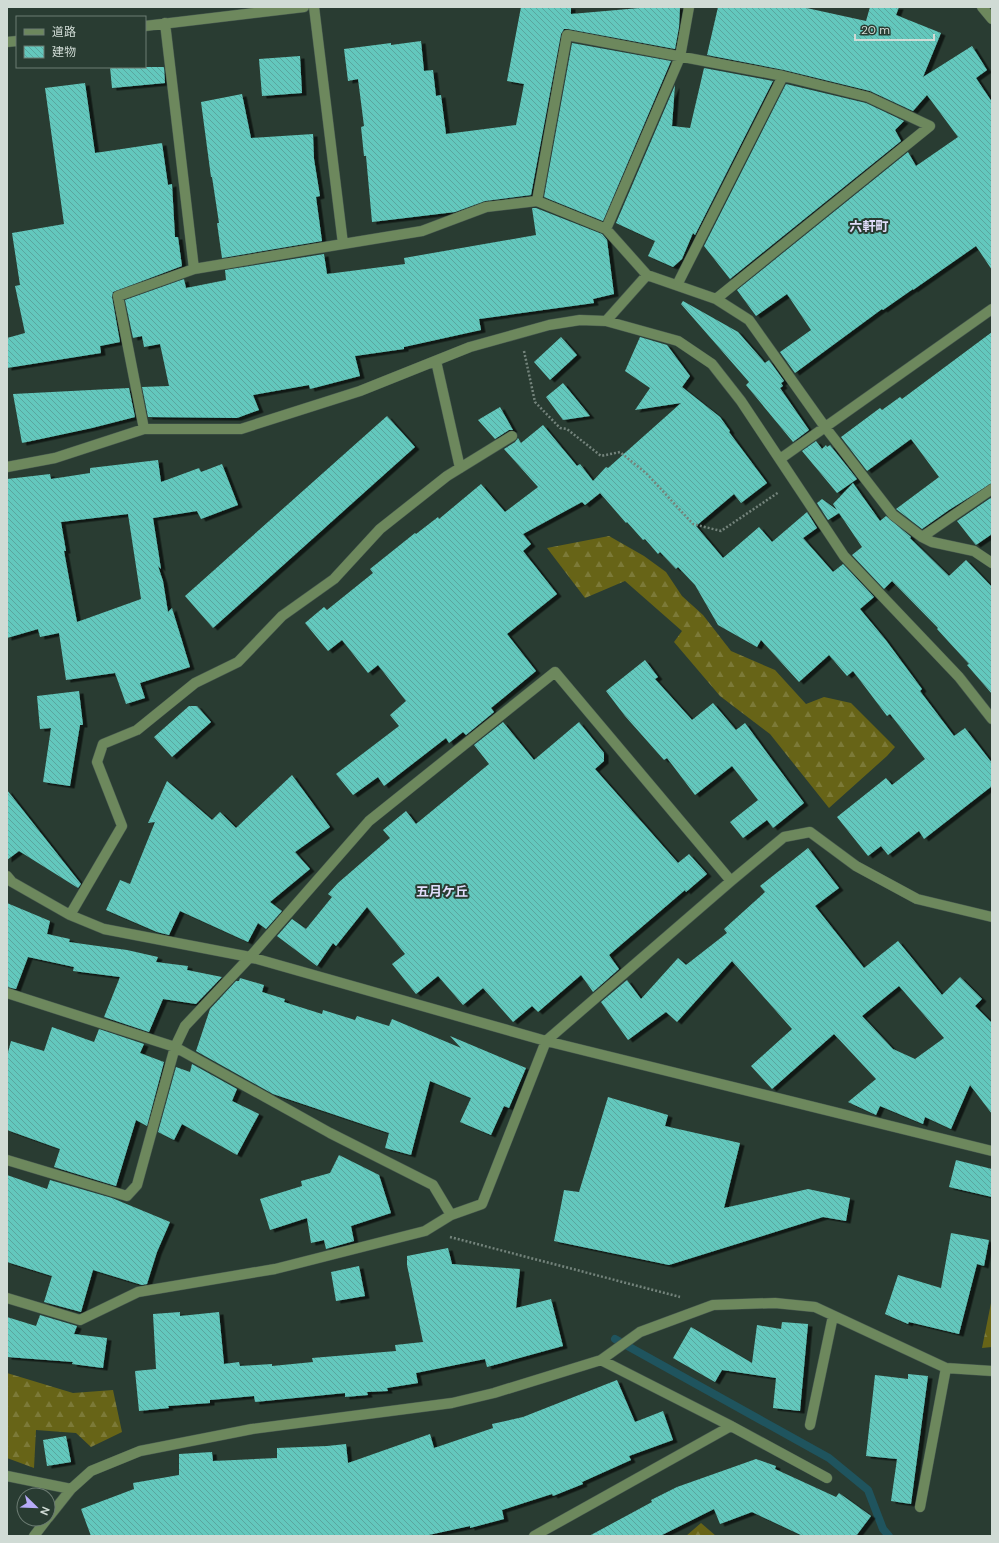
<svg xmlns="http://www.w3.org/2000/svg" width="999" height="1543" viewBox="0 0 999 1543" font-family="'DM Sans','Noto Sans JP',sans-serif">
	<defs>
		<pattern id="forest-firs" width="22" height="20" patternUnits="userSpaceOnUse"><rect width="22" height="20" fill="#676417"/><path d="M5 1l3.5 6h-7zM16 11l3.5 6h-7z" fill="#7c7a38"/></pattern>
		<pattern id="building-back-hatch" width="6" height="6" patternUnits="userSpaceOnUse"><rect width="6" height="6" fill="#64c8bd"/><path d="M-1 5l2 2M0 0l6 6M5-1l2 2" fill="none" stroke="#5aa69e"/></pattern>
		<filter id="shadow"><feDropShadow dx="4.5" dy="2.5" stdDeviation="0" flood-color="#0009"/></filter>
	</defs>
	<rect width="100%" height="100%" fill="#293c32"/>
	<path fill="url(#forest-firs)" d="M609,536L644,556L666,572L682,596L703,615L731,651L775,670L806,704L824,697L851,703L895,747L887,756L829,808L770,734L720,696L674,642L682,631L625,581L585,598L547,548Z
		M992,1298V1347L982,1348Z
		M7,1373L73,1393L113,1390L122,1432L91,1447L76,1433L36,1430L34,1468L7,1458Z
		M701,1523L716,1536H686Z"/>
	<g fill="none" stroke-linecap="round" stroke-linejoin="round">
		<path stroke="#1f545e" stroke-width="8" d="M615,1339L829,1458L868,1490L883,1529L889,1536"/>
	</g>
	<path fill="url(#building-back-hatch)" fill-rule="evenodd" filter="url(#shadow)" d="M521,7H571V14L651,7H680L679,27L675,49L568,29H564L561,34L531,195L485,201L455,212L372,222L366,156H364L361,127L364,126L358,79L348,81L344,49L391,43V45L421,41L424,71L433,70L436,96L441,95L446,134L516,125L524,84L507,81Z
		M718,7H802L866,21L870,7H899L896,15L941,33L923,77L972,46L987,70L976,78L992,102V270L976,246L913,290V289L883,310L882,309L795,373L780,352L811,330L787,294L756,316L737,290L908,152L916,166L958,137L927,95L913,111L870,91L784,70L707,55Z
		M572,43L671,61L603,221L544,197Z
		M300,56L302,93L262,96L259,59Z
		M110,67H164L165,83L112,88Z
		M704,68L773,81L695,235L693,233L682,259L673,267L648,256L655,241L616,223L675,85L672,126L690,128Z
		M85,83L95,153L162,143L168,185L172,184L175,237H178L182,266L113,292L112,297L120,342L100,346L101,353L7,368V338L25,333L15,286L20,285L12,233L64,224L45,88Z
		M786,84L866,103L904,121L895,130L901,141L730,279L704,246Z
		M242,94L251,138L313,134L314,159L320,196L316,197L322,241L222,258L217,223H219L212,177H211L201,102Z
		M532,208H536L602,234L607,240L614,294L593,299L594,303L479,319L481,330L404,347V349L355,356L360,376L310,389L309,385L253,395L259,410L237,418L148,417L142,387L169,386L160,344L144,347L142,336L133,338L125,300L184,279L186,288L226,280L225,270L324,254L327,274L405,264L404,258L536,235Z
		M683,301L738,332L765,363L769,360L784,381L781,383L783,386L780,388L809,430L793,442L746,385L749,382L681,304Z
		M992,332V483L949,510L922,529L896,509L939,477L911,439L867,471L841,437L880,408L882,410L900,397L902,399Z
		M561,337L577,355L550,380L534,362Z
		M640,337L667,345L690,376L682,387L720,417L730,431L729,432L767,483L741,503L734,494L696,526L723,558L759,527L772,542L807,512L817,528L803,538L833,572L843,564L874,597L860,609L885,639L922,689L920,691L954,736L965,728L992,763V786L924,839L919,831L888,855L881,846L868,856L837,817L886,778L892,785L925,759L890,714L887,716L853,671L847,676L829,655L799,682L761,640L757,647L718,625L695,585L678,567L676,569L660,552L658,554L645,539L643,540L627,522L626,523L600,493L585,505L582,502L523,534L531,544L523,551L557,594L507,634L536,671L491,708L494,712L466,735L463,732L449,743L446,738L384,786L378,777L353,795L336,774L399,726L390,715L406,701L378,665L368,673L342,640L328,651L305,623L324,607L327,610L373,573L370,569L415,533L416,534L438,517L439,519L481,484L505,512L538,487L504,449L515,442L518,438L521,443L543,425L577,466L580,464L593,481L606,467L608,468L681,403L635,410L650,388L625,371Z
		M563,383L590,416L563,420L546,397Z
		M129,388L135,417L92,428L22,443L13,394Z
		M500,407L513,430H509L495,439L478,420Z
		M387,416L415,447L213,628L185,596Z
		M816,441L822,449L826,445L827,447L830,445L857,479L837,493L802,451Z
		M158,460L161,482L199,468L201,472L222,464L238,505L201,519L197,511L153,518L161,569L158,566L163,581L168,612L172,608L190,667L140,683L145,698L126,704L115,673L66,680L59,633L40,637L38,629L7,638V479L50,474L51,479L90,473V468ZM128,514L141,599L77,622L64,551H66L61,522Z
		M853,483L880,521L886,516L911,537L910,538L949,576L966,560L992,587V694L967,665L969,664L937,629L938,628L892,581L884,589L852,555L862,547L839,513L828,520L817,503L822,499L837,510L833,504Z
		M992,497V534L976,545L975,544L957,521Z
		M645,660L658,677L655,679L692,720L713,703L736,730L745,723L804,803L773,828L767,820L743,838L730,822L758,800L732,766L695,795L667,758L664,760L625,716L606,691Z
		M79,691L83,725H80L70,786L43,782L51,728L40,729L37,696Z
		M189,706H197L211,722L172,757L154,737Z
		M503,722L534,760L579,722L604,753V761L595,769L678,863L689,854L707,874L686,892L685,890L609,955L619,969L593,992L581,975L538,1012L532,1006L513,1022L483,988L463,1005L438,976L416,994L392,964L405,954L367,907L336,946L333,943L317,966L277,936L292,919L306,929L332,897L328,894L338,883L390,838L383,830L406,811L416,824L489,764L474,745Z
		M292,775L330,827L295,852L310,869L270,902L282,911L266,929L258,923L248,942L180,911L169,935L157,932L106,910L120,880L130,884L155,822L148,823L167,781L212,820L220,812L236,828Z
		M7,790L81,884L78,888L19,851L7,860Z
		M808,848L839,888L815,906L864,968L898,941L942,995L960,977L982,999L975,1006L992,1023V1114L970,1085L951,1129L925,1117L923,1124L880,1106L876,1115L848,1102L876,1079L834,1034L772,1089L751,1066L792,1029L732,961L677,1022L666,1012L628,1040L601,1002L627,980L641,999L678,958L686,965L727,933L724,929L765,892L760,886ZM899,986L944,1038L915,1059L893,1049L862,1016Z
		M7,903L50,921L47,934L70,939L69,942L127,950L158,957L156,962L188,966L187,970L222,977L196,1004L163,999L149,1032L104,1017L120,977L73,971L74,967L28,957L16,989L7,987Z
		M240,978L264,985L262,992L285,999L284,1002L322,1014L323,1010L355,1020L357,1016L389,1026L392,1019L461,1048L450,1036L526,1068L509,1108L504,1106L491,1135L460,1122L471,1098L430,1081L411,1155L385,1148L389,1133L273,1094L196,1051L210,1009L236,981H239Z
		M52,1027L94,1042L99,1029L144,1044L140,1053L164,1062L147,1126L136,1120L116,1186L54,1167L60,1149L7,1130V1056L11,1041L44,1051Z
		M192,1064L237,1089L232,1101L259,1114L237,1155L182,1124L174,1140L158,1132L176,1067L190,1072Z
		M608,1097L668,1115L665,1126L740,1143L724,1208L808,1189L850,1198L846,1221L823,1217L669,1265L554,1241L564,1190L579,1192Z
		M339,1155L379,1175L391,1213L351,1226L354,1241L326,1249L324,1240L311,1243L307,1218L270,1230L260,1199L302,1186L301,1181L330,1173Z
		M956,1160L992,1169V1197L949,1187Z
		M7,1175L47,1189L50,1180L112,1198L170,1222L157,1252L147,1284L142,1285L93,1270L81,1312L44,1302L52,1276L7,1262Z
		M951,1233L989,1240L984,1266L977,1264L959,1334L909,1322L908,1324L885,1314L898,1275L941,1288Z
		M448,1248L452,1264L520,1269L516,1308L551,1299L563,1346L487,1367L485,1359L416,1373L418,1383L387,1388L388,1391L367,1392L368,1395L345,1397V1393L255,1402L254,1396L210,1400V1403L168,1406L169,1408L139,1411L135,1371L156,1369L153,1314L180,1312V1316L219,1312L224,1364L239,1362L240,1366L272,1364V1366L313,1362L312,1358L396,1351L395,1345L423,1342L407,1265V1256Z
		M359,1266L365,1296L336,1301L331,1272Z
		M40,1315L77,1326L74,1334L107,1338L103,1368L72,1364L73,1362L7,1357V1317L36,1326Z
		M782,1322L808,1324L800,1411L773,1408L776,1378L722,1370L715,1382L673,1358L691,1327L752,1363L757,1325L781,1329Z
		M908,1374L928,1376L911,1504L891,1501L897,1459L866,1456L875,1375L908,1379Z
		M617,1380L635,1422L663,1411L673,1440L629,1456L631,1460L582,1482L583,1484L553,1496L552,1494L502,1510L504,1519L470,1528V1526L424,1536H91L81,1509L134,1489L133,1483L179,1475V1454L212,1452L213,1461L277,1458V1448L327,1446L346,1444L348,1463L430,1434L434,1448L493,1428L492,1424L523,1417Z
		M66,1436L71,1462L47,1466L43,1440Z
		M756,1459L776,1466L775,1469L836,1497L839,1493L871,1516L856,1536H803L752,1512L720,1524L714,1509L660,1536H589L652,1502L651,1500L677,1487Z"/>
	<g fill="none" stroke-linecap="round" stroke-linejoin="round">
		<g stroke="#47594f" stroke-width="11">
			<path id="minor" d="M314,7L343,244L422,231L486,207L537,201L606,229
				M982,7L992,19
				M165,23L194,269L343,244
				M145,26L304,7
				M7,42L17,41
				M537,201L567,35L783,76L868,97L930,126L716,299
				M647,275L716,299L749,320L825,427L893,515L922,537L932,542L974,551L992,563
				M677,285L783,76
				M606,321L647,275L606,229L680,57L689,7
				M436,361L460,468
				M144,429L118,296L194,269
				M780,459L992,309
				M7,467L55,458L144,429H241L360,391L470,347L549,325L580,320L606,321L678,341L712,364L741,401L844,556L959,677L992,719
				M922,537L992,489
				M7,876L12,882L70,915L104,929L250,957L546,1041L992,1151
				M70,915L122,826L97,762L103,744L137,730L195,683L238,662L282,616L334,579L380,529L447,476L512,436
				M7,993L175,1047L330,1133L433,1185L451,1215
				M7,1160L127,1196L137,1185L175,1047L185,1026L250,957L369,821L555,672L731,881
				M7,1298L80,1320L138,1292L275,1269L425,1231L451,1215L482,1204L546,1041L731,881L784,837L810,832L856,866L917,899L992,917
				M810,1425L833,1316
				M731,1426L827,1478
				M7,1476L71,1489
				M920,1507L946,1368
				M48,1518L71,1489L91,1471L140,1451L252,1429L452,1403L494,1393L601,1360L640,1332L713,1305L775,1303L815,1307L946,1368L992,1371
				M34,1536L47,1519
				M534,1536L731,1426L601,1360"/>
		</g>
		<path stroke="#74847c" stroke-width="2.5" stroke-dasharray="2 2" stroke-linecap="butt" d="M524,351L535,402L560,428L567,429L601,456L620,452L647,474L693,524L721,531L779,492
			M450,1237L680,1297"/>
		<use href="#minor" stroke="#6d885d" stroke-width="10"/>
	</g>
	<g text-anchor="middle" stroke-width="4" stroke-linejoin="round" paint-order="stroke">
		<g font-size="13" font-weight="bold" fill="#e1ddfb" stroke="#293c32">
			<text x="869" y="231">六軒町</text>
			<text x="442" y="896">五月ケ丘</text>
		</g>
	</g>
	<rect width="999" height="1543" fill="none" stroke="#d0dbd5" stroke-width="16"/>
	<rect x="16" y="16" width="130" height="52" fill="#293c32" stroke="#6c7c73"/>
	<rect x="24" y="29" width="20" height="6" fill="#6d885d" stroke="#6c7c73"/>
	<text x="52" y="36" font-size="12" fill="#d0dbd5">道路</text>
	<rect x="24" y="46" width="20" height="12" fill="url(#building-back-hatch)" stroke="#6c7c73"/>
	<text x="52" y="56" font-size="12" fill="#d0dbd5">建物</text>
	<g transform="translate(36 1507) rotate(113)"><circle r="19" fill="#293c32" stroke="#6c7c73"/>
	<path d="M0-3L7 15L0 10L-7 15Z" fill="#b7abf8"/>
	<text y="-6" font-size="11" font-weight="bold" text-anchor="middle" fill="#d0dbd5">N</text>
	</g>
	<path d="M855 34v6h79v-6" fill="none" stroke="#d0dbd5" stroke-width="2"/>
	<text x="861" y="34" font-size="12" fill="#d0dbd5" stroke="#293c32" stroke-width="3" paint-order="stroke">20 m</text>
</svg>
